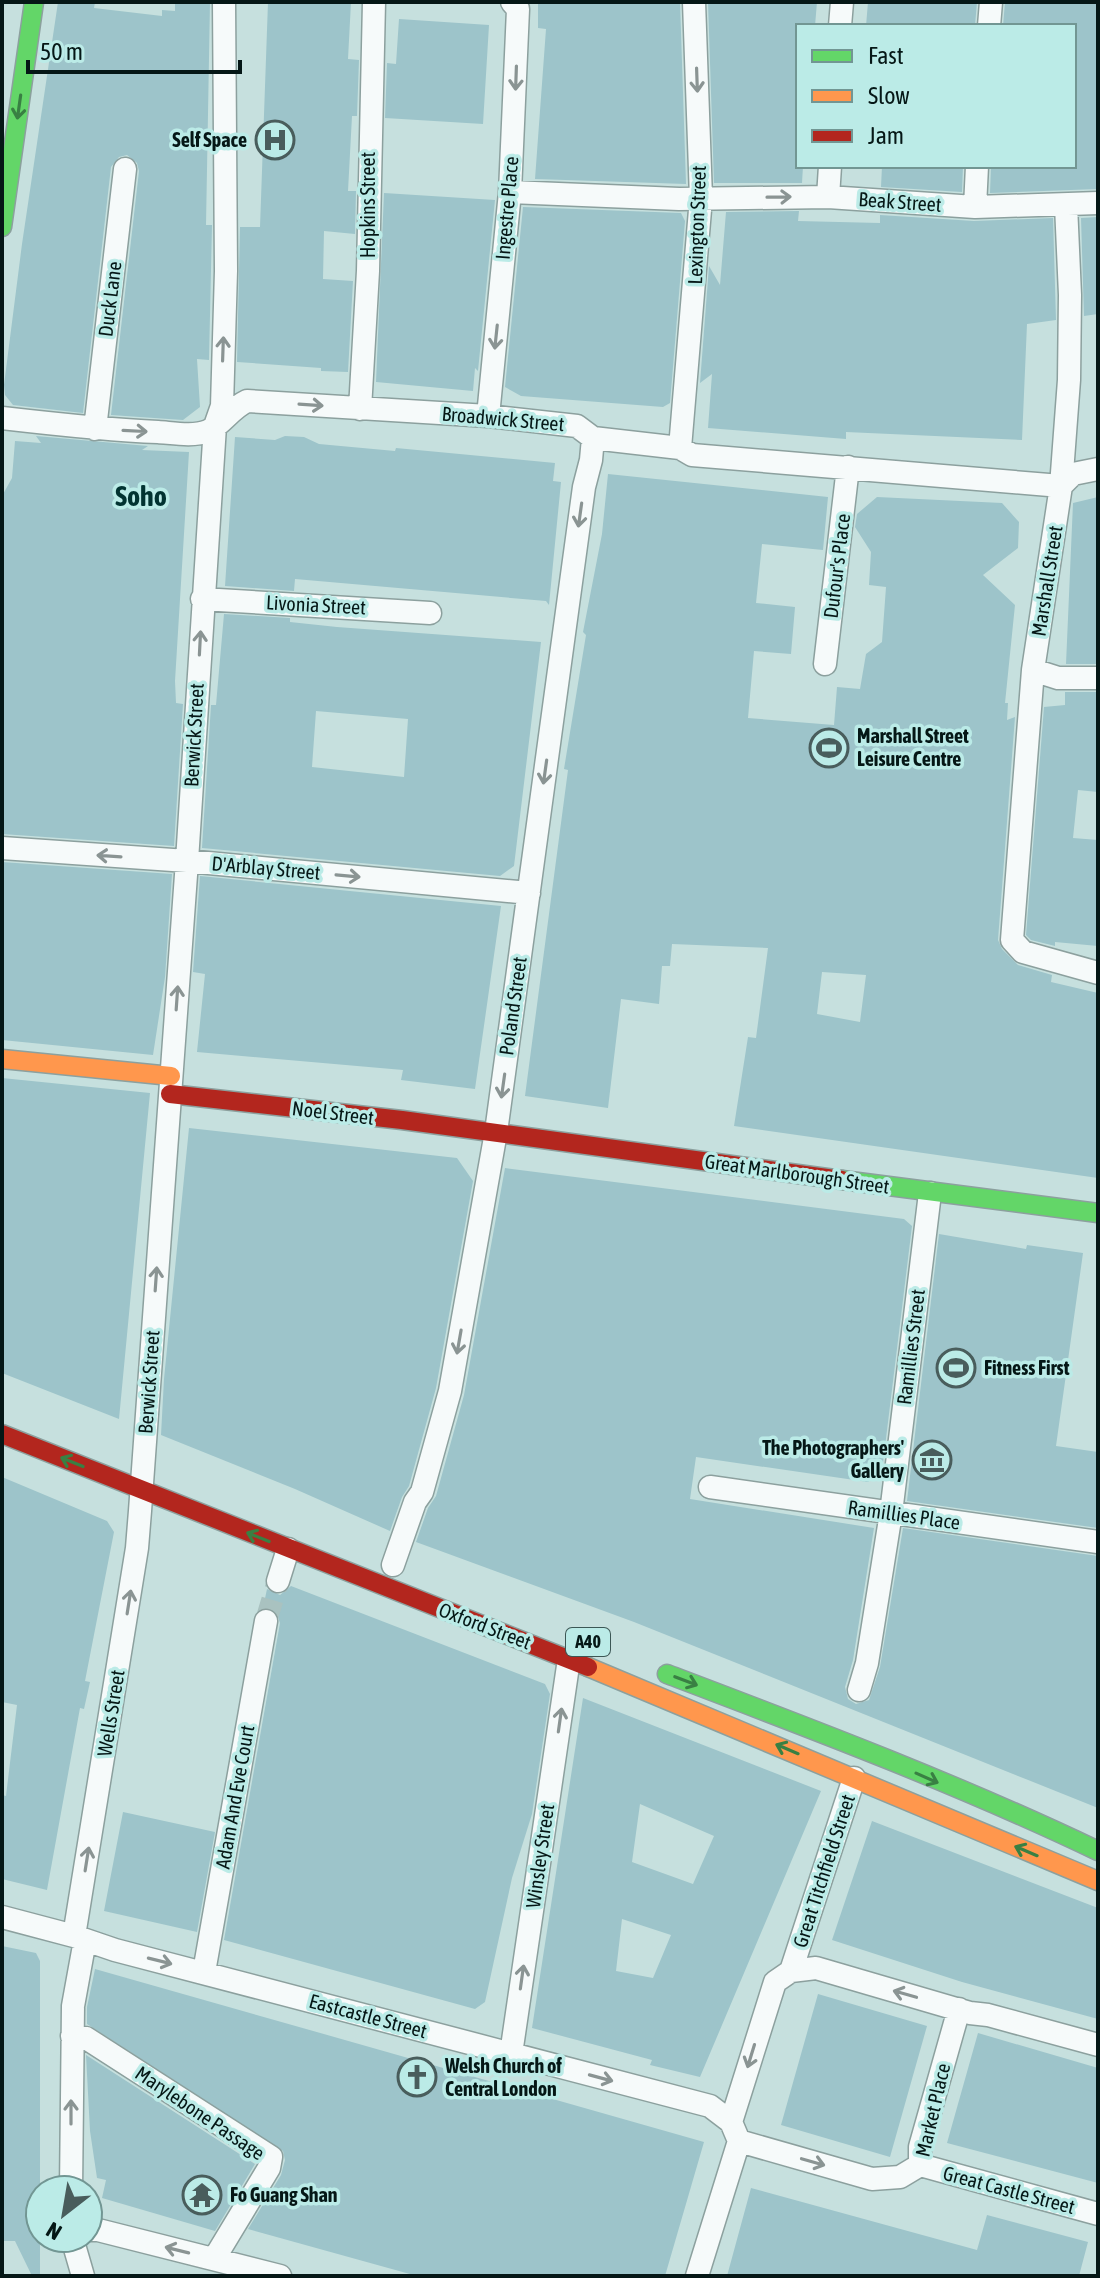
<svg xmlns="http://www.w3.org/2000/svg" width="1100" height="2278" viewBox="0 0 1100 2278" font-family="'Asap Condensed',sans-serif">
	<rect width="100%" height="100%" fill="#c6e0de"/>
	<path fill="#9dc4ca" fill-rule="evenodd" d="M58,2H95L94,8L162,16V10L175,11V2H210L206,225H212L209,360L197,359L200,407L183,420L111,415L139,171L137,163L127,155L119,157L111,167L83,413L13,405L5,395L4,385L22,244Z
		M268,2H351L348,59L359,60L357,116H352L348,191H356L355,234L324,231L323,279L353,281L348,372L321,371V368L237,362L240,227H260Z
		M538,2H680L686,184L535,179L546,29L538,28Z
		M708,2H817L815,26H798V166H803L802,183H714Z
		M868,2H977L975,26H866Z
		M1005,2H1098V189L990,193L991,166H1074V26H1003Z
		M399,19L489,25L483,124L385,118L387,63L396,64Z
		M882,166H963L962,192L881,187Z
		M384,193L495,200L478,371L475,368L473,391L376,382Z
		M523,207L681,213L685,221L670,403L663,407L521,396L505,387Z
		M799,211L798,221L880,223V215L974,221L1053,218L1056,320L1027,324L1022,440L846,432V439L708,428L712,374L700,383L709,266L720,285L726,212Z
		M1098,217V314L1084,316L1081,218Z
		M36,436L148,446L142,450L189,452L175,681L176,703L183,704L174,846L2,834V496L12,478L15,441L41,443Z
		M285,436L304,437L319,444L395,451L396,448L555,463L553,481L561,482L549,605L546,601L295,579L294,591L225,586L235,437L275,440Z
		M608,474L828,497L823,550L762,544L756,603L795,607L791,654L754,651L748,718L834,725L837,687L860,689L866,654L882,642L886,587L869,585L871,552L855,527L857,514L877,497L1002,503L1019,522L1018,548L983,575L1015,605L1005,703H1008L1007,720L1015,717L998,940L1002,949L1018,965L1052,975L1051,982L1098,993V1178L734,1126L748,1037L756,1038L768,948L672,944L670,966H662L659,1004L621,999L608,1108L525,1096L568,770L564,769L586,635L583,632L602,534ZM822,972L866,975L860,1022L817,1014Z
		M1098,497V664H1066L1073,503Z
		M224,614L290,618V622L337,627L541,642L514,866L500,876L202,848L211,705H216ZM316,711L408,719L404,777L312,767Z
		M1065,692H1098V792L1078,790L1073,838L1098,840V946L1055,942V946L1031,940L1026,935L1044,707L1065,705Z
		M2,862L172,874L165,977L153,1055L2,1040Z
		M200,876L501,906L475,1089L401,1080L403,1070L197,1052L205,974L193,972Z
		M2,1078L150,1093L119,1419L2,1373Z
		M189,1128L457,1158L473,1181L436,1388L409,1486L402,1497L390,1531L295,1489L161,1435L164,1379Z
		M505,1168L904,1219L912,1226L882,1471L868,1482L696,1457L690,1499L874,1528L853,1660L845,1687L848,1699L856,1704L869,1700L880,1667L903,1528L1098,1556V1808L634,1622L416,1542L428,1508L436,1496L464,1395Z
		M939,1234L1026,1249L1027,1245L1083,1253L1056,1446L1098,1452V1528L907,1501Z
		M2,1477L107,1521L114,1532L85,1681L90,1682L84,1709L80,1708L47,1890L2,1879V1795L6,1796L17,1705L2,1702Z
		M291,1586L545,1684L550,1694L532,1814L512,1878L485,2002L475,2009L224,1940L280,1623L276,1611L263,1608L267,1589L280,1595Z
		M583,1698L821,1791L700,2077L650,2065L652,2060L532,2028ZM640,1804L714,1836L693,1884L632,1862ZM622,1919L671,1935L653,1978L616,1971Z
		M123,1812L215,1832L197,1932L104,1911Z
		M872,1821L1098,1908V2019L962,1982L832,1940Z
		M2,1946L36,1953L40,1961V2276H32L15,2241H2Z
		M95,1969L704,2142L665,2276H417L248,2229L281,2175L285,2160L283,2151L87,2024V2007Z
		M818,1994L927,2026L890,2157L781,2125Z
		M978,2033L1098,2068V2183L947,2143Z
		M86,2055L255,2164L215,2231L102,2198L106,2180L97,2178L90,2131Z
		M751,2188L977,2250L987,2215L1088,2242L1079,2276H727Z"/>
	<g fill="none" stroke-linecap="round" stroke-linejoin="round">
		<path stroke="#a9c2c0" stroke-width="22" stroke-dasharray="22 11" stroke-linecap="butt" d="M266,1621L278,1581"/>
		<g stroke="#8ca09e" stroke-width="25">
			<path id="street" d="M840,26L842,2
				M989,26L991,2
				M510,192L679,199L828,197L975,207L1098,203
				M828,197L830,166
				M1066,205L1070,295L1069,380L1061,486L1033,670L1012,940L1023,952L1098,973
				M975,207L977,166
				M360,409L368,271L374,2
				M488,416L510,192L518,9L512,2
				M2,418C54,424 106,430 158,432C173,433 193,437 208,431C223,424 230,409 247,401L488,416L577,426L593,438L680,448L692,455L1061,486
				M95,429L125,169
				M680,448L701,198L694,2
				M1061,486L1073,474L1098,469
				M202,599L430,613
				M825,664L848,467
				M1033,670L1058,678H1098
				M2,848L187,861L529,893
				M710,1487L1098,1542
				M393,1565L415,1502L422,1492L450,1391L496,1132L584,487L591,460L593,438
				M278,1581L288,1549
				M859,1690L867,1663L891,1513L930,1193
				M2,1917L74,1936L115,1950L710,2106L731,2122
				M74,1936L137,1548L140,1511L187,861L215,426L222,406L226,271L224,2
				M791,1971L816,1968L970,2013L988,2015L1098,2045
				M204,1972L266,1621
				M72,2036L86,2038L271,2157L269,2168L214,2259
				M511,2054L569,1659
				M739,2141L872,2179L900,2177L920,2165
				M920,2165L1098,2214
				M920,2165V2147L959,2009
				M71,2190L73,2006L85,1940
				M88,2230H98L280,2276
				M72,2238L83,2276
				M697,2276L739,2141L731,2122L775,1982L791,1971L854,1778"/>
		</g>
		<g stroke="#8ca09e" stroke-width="21">
			<path id="fast" d="M2,227L34,2
				M842,1180L1098,1213
				M667,1674C812,1729 958,1784 1098,1851"/>
		</g>
		<g stroke="#8ca09e" stroke-width="21">
			<path id="slow" d="M2,1059L171,1076
				M588,1667L1098,1881"/>
		</g>
		<g stroke="#8ca09e" stroke-width="21">
			<path id="jam" d="M170,1094L402,1120L842,1180
				M2,1434L588,1667"/>
		</g>
		<use href="#street" stroke="#f6fafa" stroke-width="22"/>
		<use href="#fast" stroke="#63d668" stroke-width="18"/>
		<use href="#slow" stroke="#ff974d" stroke-width="18"/>
		<use href="#jam" stroke="#b3261e" stroke-width="18"/>
	</g>
	<defs><path id="oneway-shaft" d="M-6 0H5M1.5-3L5.5 0L1.5 3" fill="none" stroke-width="1.6" stroke-linecap="round" stroke-linejoin="round" transform="scale(2)"/></defs>
	<g stroke="#8a9493">
		<use href="#oneway-shaft" transform="translate(516 78) rotate(92)"/>
		<use href="#oneway-shaft" transform="translate(697 80) rotate(88)"/>
		<use href="#oneway-shaft" transform="translate(779 197) rotate(-1)"/>
		<use href="#oneway-shaft" transform="translate(496 337) rotate(96)"/>
		<use href="#oneway-shaft" transform="translate(223 349) rotate(-88)"/>
		<use href="#oneway-shaft" transform="translate(311 405) rotate(4)"/>
		<use href="#oneway-shaft" transform="translate(135 431) rotate(3)"/>
		<use href="#oneway-shaft" transform="translate(580 515) rotate(98)"/>
		<use href="#oneway-shaft" transform="translate(200 643) rotate(-87)"/>
		<use href="#oneway-shaft" transform="translate(545 772) rotate(98)"/>
		<use href="#oneway-shaft" transform="translate(109 856) rotate(-176)"/>
		<use href="#oneway-shaft" transform="translate(348 876) rotate(5)"/>
		<use href="#oneway-shaft" transform="translate(177 998) rotate(-86)"/>
		<use href="#oneway-shaft" transform="translate(503 1086) rotate(98)"/>
		<use href="#oneway-shaft" transform="translate(156 1279) rotate(-86)"/>
		<use href="#oneway-shaft" transform="translate(459 1342) rotate(100)"/>
		<use href="#oneway-shaft" transform="translate(129 1602) rotate(-81)"/>
		<use href="#oneway-shaft" transform="translate(560 1720) rotate(-82)"/>
		<use href="#oneway-shaft" transform="translate(87 1859) rotate(-81)"/>
		<use href="#oneway-shaft" transform="translate(160 1961) rotate(14)"/>
		<use href="#oneway-shaft" transform="translate(522 1977) rotate(-82)"/>
		<use href="#oneway-shaft" transform="translate(905 1994) rotate(-164)"/>
		<use href="#oneway-shaft" transform="translate(751 2056) rotate(107)"/>
		<use href="#oneway-shaft" transform="translate(601 2078) rotate(15)"/>
		<use href="#oneway-shaft" transform="translate(71 2112) rotate(-90)"/>
		<use href="#oneway-shaft" transform="translate(813 2162) rotate(16)"/>
		<use href="#oneway-shaft" transform="translate(177 2250) rotate(-166)"/>
	</g>
	<g stroke="#398043">
		<use href="#oneway-shaft" transform="translate(19 107) rotate(98)"/>
		<use href="#oneway-shaft" transform="translate(72 1462) rotate(-158)"/>
		<use href="#oneway-shaft" transform="translate(258 1537) rotate(-158)"/>
		<use href="#oneway-shaft" transform="translate(686 1681) rotate(21)"/>
		<use href="#oneway-shaft" transform="translate(787 1749) rotate(-157)"/>
		<use href="#oneway-shaft" transform="translate(927 1778) rotate(24)"/>
		<use href="#oneway-shaft" transform="translate(1026 1851) rotate(-157)"/>
	</g>
	<defs>
		<g id="hospital-ring" transform="scale(2)"><circle r="9.5" fill="#bbebe7" stroke="#495d5c" stroke-width="1.5"/><path d="M-5-5h3v3.5h4V-5h3V5h-3V1.5h-4V5h-3Z" fill="#495d5c"/></g>
		<g id="stadium-ring" transform="scale(2)"><circle r="9.5" fill="#bbebe7" stroke="#495d5c" stroke-width="1.5"/><path d="M0-5a6.5 5 0 1 0 0 10a6.5 5 0 1 0 0-10ZM-3.5-1.8h7v3.6h-7Z" fill="#495d5c"/></g>
		<g id="museum-ring" transform="scale(2)"><circle r="9.5" fill="#bbebe7" stroke="#495d5c" stroke-width="1.5"/><path d="M0-6L6-3V-2H-6V-3ZM-5-1h2V3h-2ZM-1-1h2V3h-2ZM3-1h2V3H3ZM-6 4H6V6H-6Z" fill="#495d5c"/></g>
		<g id="church-ring" transform="scale(2)"><circle r="9.5" fill="#bbebe7" stroke="#495d5c" stroke-width="1.5"/><path d="M-1.2-6h2.4v3.5h3.3v2.4h-3.3V6h-2.4V-.1h-3.3v-2.4h3.3Z" fill="#495d5c"/></g>
		<g id="temple-ring" transform="scale(2)"><circle r="9.5" fill="#bbebe7" stroke="#495d5c" stroke-width="1.5"/><path d="M0-6L5-2H3V0L6.5 2.5H4V6H1.5V3h-3V6H-4V2.5H-6.5L-3 0V-2H-5Z" fill="#495d5c"/></g>
	</defs>
	<g fill-rule="evenodd">
		<use href="#hospital-ring" x="275" y="140"/>
		<use href="#stadium-ring" x="829" y="748"/>
		<use href="#stadium-ring" x="956" y="1368"/>
		<use href="#museum-ring" x="932" y="1460"/>
		<use href="#church-ring" x="417" y="2077"/>
		<use href="#temple-ring" x="202" y="2195"/>
	</g>
	<g text-anchor="middle" stroke-width="7" stroke-linejoin="round" paint-order="stroke">
		<rect fill="#bbebe7" stroke="#3c5755" stroke-width="2" x="566" y="1628" width="44" height="28" rx="6"/>
		<g font-size="18" font-weight="bold" fill="#051716">
			<text x="588" y="1648">A40</text>
		</g>
		<g font-size="20" font-weight="bold" fill="#051716" stroke="#bbebe7" text-anchor="start">
			<text x="247" y="147" text-anchor="end">Self Space</text>
			<text x="857" y="743">Marshall Street<tspan x="857" dy="23">Leisure Centre</tspan></text>
			<text x="984" y="1375">Fitness First</text>
			<text x="904" y="1455" text-anchor="end">The Photographers'<tspan x="904" dy="23">Gallery</tspan></text>
			<text x="445" y="2073">Welsh Church of<tspan x="445" dy="23">Central London</tspan></text>
			<text x="230" y="2202">Fo Guang Shan</text>
		</g>
		<g font-size="20" fill="#051716" stroke="#bbebe7">
			<text transform="translate(900 202) rotate(4)" y="7">Beak Street</text>
			<text transform="translate(368 205) rotate(-90)" y="7">Hopkins Street</text>
			<text transform="translate(507 208) rotate(-85)" y="7">Ingestre Place</text>
			<text transform="translate(697 225) rotate(-88)" y="7">Lexington Street</text>
			<text transform="translate(110 299) rotate(-83)" y="7">Duck Lane</text>
			<text transform="translate(503 419) rotate(5)" y="7">Broadwick Street</text>
			<text transform="translate(837 566) rotate(-83)" y="7">Dufour's Place</text>
			<text transform="translate(1047 581) rotate(-81)" y="7">Marshall Street</text>
			<text transform="translate(316 605) rotate(3)" y="7">Livonia Street</text>
			<text transform="translate(194 735) rotate(-87)" y="7">Berwick Street</text>
			<text transform="translate(266 868) rotate(5)" y="7">D'Arblay Street</text>
			<text transform="translate(513 1006) rotate(-82)" y="7">Poland Street</text>
			<text transform="translate(333 1113) rotate(7)" y="7">Noel Street</text>
			<text transform="translate(797 1174) rotate(8)" y="7">Great Marlborough Street</text>
			<text transform="translate(911 1347) rotate(-83)" y="7">Ramillies Street</text>
			<text transform="translate(149 1382) rotate(-86)" y="7">Berwick Street</text>
			<text transform="translate(904 1515) rotate(8)" y="7">Ramillies Place</text>
			<text transform="translate(485 1626) rotate(21)" y="7">Oxford Street</text>
			<text transform="translate(111 1713) rotate(-81)" y="7">Wells Street</text>
			<text transform="translate(235 1797) rotate(-80)" y="7">Adam And Eve Court</text>
			<text transform="translate(540 1856) rotate(-82)" y="7">Winsley Street</text>
			<text transform="translate(824 1871) rotate(-72)" y="7">Great Titchfield Street</text>
			<text transform="translate(368 2016) rotate(15)" y="7">Eastcastle Street</text>
			<text transform="translate(933 2110) rotate(-77)" y="7">Market Place</text>
			<text transform="translate(200 2113) rotate(34)" y="7">Marylebone Passage</text>
			<text transform="translate(1009 2190) rotate(15)" y="7">Great Castle Street</text>
		</g>
		<g font-size="28" font-weight="bold" fill="#013331" stroke="#bbebe7">
			<text x="141" y="506">Soho</text>
		</g>
	</g>
	<rect width="1100" height="2278" fill="none" stroke="#051716" stroke-width="8"/>
	<rect x="796" y="24" width="280" height="144" fill="#bbebe7" stroke="#729693" stroke-width="2"/>
	<rect x="812" y="50" width="40" height="12" fill="#63d668" stroke="#729693" stroke-width="2"/>
	<text x="868" y="64" font-size="24" fill="#051716">Fast</text>
	<rect x="812" y="90" width="40" height="12" fill="#ff974d" stroke="#729693" stroke-width="2"/>
	<text x="868" y="104" font-size="24" fill="#051716">Slow</text>
	<rect x="812" y="130" width="40" height="12" fill="#b3261e" stroke="#729693" stroke-width="2"/>
	<text x="868" y="144" font-size="24" fill="#051716">Jam</text>
	<g transform="translate(64 2214) rotate(211)"><circle r="38" fill="#bbebe7" stroke="#729693" stroke-width="2"/>
	<path d="M0-6L14 30L0 20L-14 30Z" fill="#495d5c"/>
	<text y="-12" font-size="22" font-weight="bold" text-anchor="middle" fill="#051716">N</text>
	</g>
	<path d="M28 60v12h212v-12" fill="none" stroke="#051716" stroke-width="4"/>
	<text x="40" y="60" font-size="24" fill="#051716" stroke="#bbebe7" stroke-width="6" paint-order="stroke">50 m</text>
</svg>
